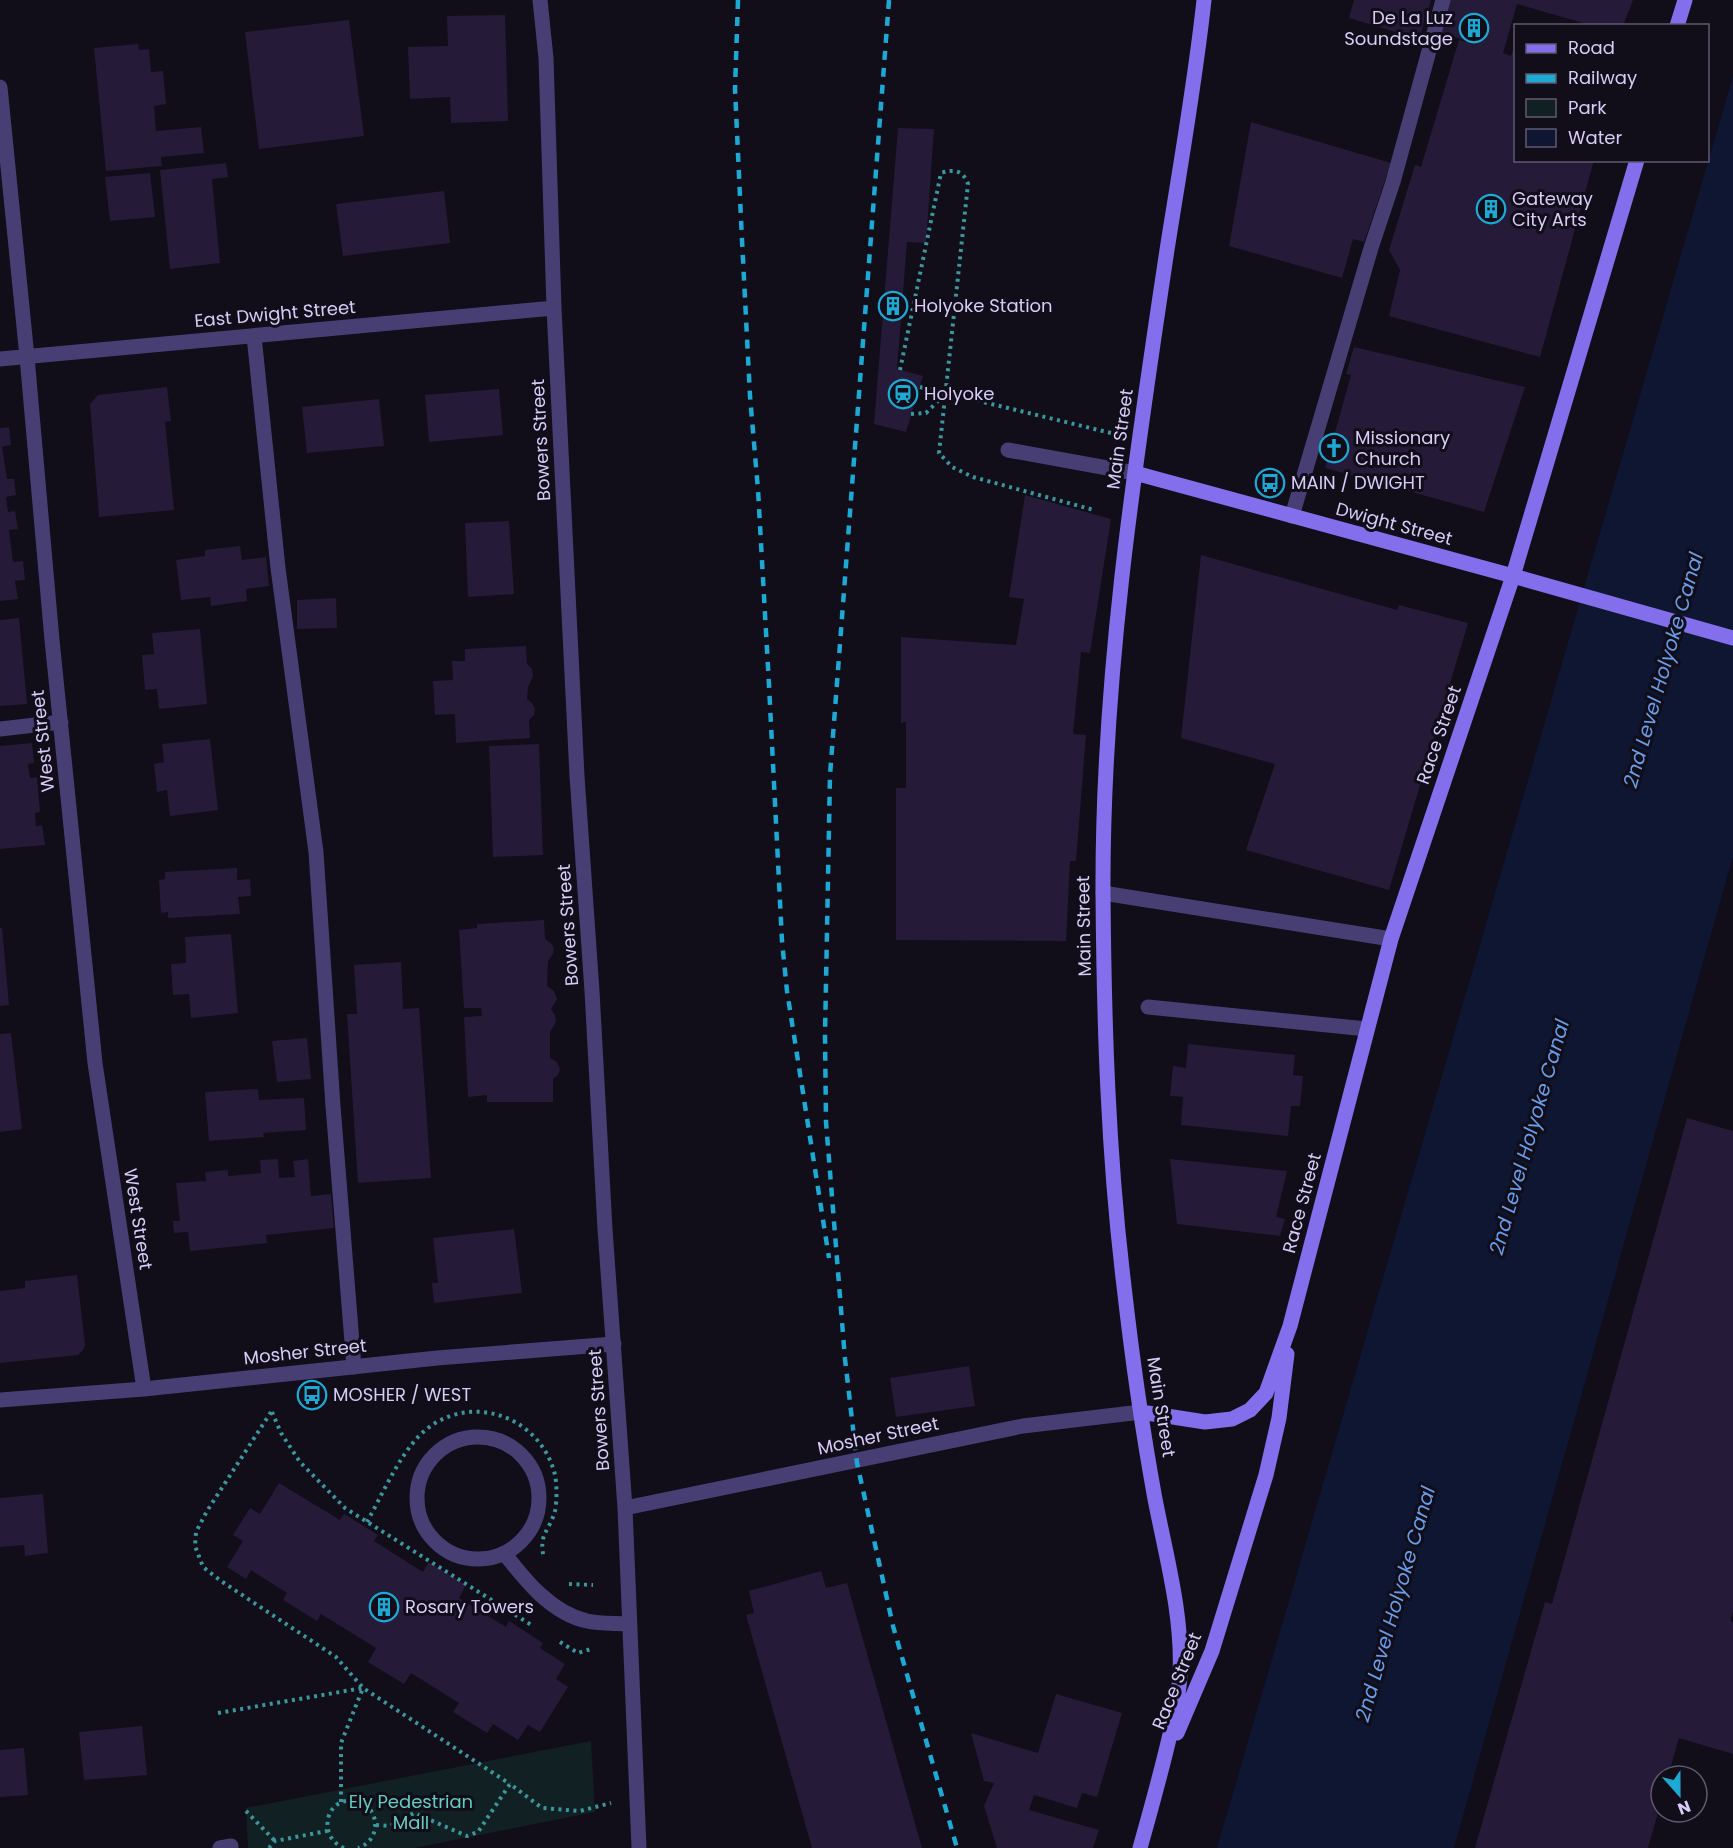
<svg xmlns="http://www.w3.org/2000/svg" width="1733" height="1848" viewBox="0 0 1733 1848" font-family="Poppins,sans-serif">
	<rect width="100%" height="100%" fill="#110d19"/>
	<path fill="#112123" d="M591,1741L595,1812L414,1848H248L246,1808Z"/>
	<path fill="#0e1632" d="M1733,76V856L1454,1848H1217Z"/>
	<path fill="#251b38" d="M1354,0H1431L1419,39L1349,18Z
		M1446,0H1633L1623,26H1594L1517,4L1503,53L1511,56L1516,41V160H1594L1540,357L1389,316L1400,270L1389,250L1415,165L1421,167L1459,40L1479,45L1436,31Z
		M505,15L508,121L451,123L450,97L410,99L408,47L448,46L447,16Z
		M349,20L364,136L259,149L245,32Z
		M138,44L139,50L149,49L151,72L163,71L166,104L154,106L156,131L201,127L204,153L161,157L162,166L106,171L94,48Z
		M1251,122L1391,163L1364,242L1353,239L1342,278L1229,246Z
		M898,128L934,129L926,243L907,242L897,369L923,376L906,432L874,424Z
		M226,163L228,177L212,179L220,263L170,269L160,170Z
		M150,173L155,217L110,221L105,177Z
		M444,191L450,243L343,256L336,204Z
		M1354,347L1525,387L1484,512L1325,468L1351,375L1346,374Z
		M167,387L171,421L165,422L174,510L99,517L90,404L98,395Z
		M499,389L503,435L429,442L425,395Z
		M379,399L384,446L307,453L302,407Z
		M9,427L11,445L2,447L7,479H14L16,495L6,497L8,512L15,511L18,529L9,530L13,562L23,561L25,580L15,581L18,599L0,601V428Z
		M1025,495L1111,519L1090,653L1081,652L1073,734L1086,735L1076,861H1070L1066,941L896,940V788H906V722L901,723V637L1016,645L1024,599L1009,597Z
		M509,521L514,594L468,597L465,523Z
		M240,546L242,560L266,557L269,586L246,589L247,601L211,606L210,597L181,600L176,560L205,556V550Z
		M1201,555L1397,610L1399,605L1468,623L1389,890L1246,850L1275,764L1181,738Z
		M336,598L337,628L297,629V600Z
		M19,618L27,704L0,706V620Z
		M200,629L207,704L159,709L157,689L145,690L142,655L154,654L152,633Z
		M526,646L527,664L532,669L533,676L528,687L527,699L532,703L535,709L534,715L529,720L530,738L456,743L455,714L435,715L433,681L453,680L452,661H465V649Z
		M210,739L218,810L170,816L167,790L157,792L154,764L164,762L162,744Z
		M32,743L34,763L28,764L30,778L37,777L40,812L35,813L36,826L42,825L45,845L0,849V746Z
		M539,744L543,855L493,857L489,746Z
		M237,868V880L250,879L251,896L238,897L240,914L168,918V912L161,913L159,880L165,879V872Z
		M544,920L545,939L552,944L554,950L552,956L548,961L547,986L554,991L557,999L551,1009L555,1015L556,1022L550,1032V1058L557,1062L560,1069L558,1075L553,1079V1102H487V1095L468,1097L464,1017L482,1016L481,1008H464L459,930L477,928V924Z
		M0,928H2L9,1005L0,1006Z
		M231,934L238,1013L191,1018L189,994L173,995L171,964L186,963L185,937Z
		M401,962L403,1009L419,1008L431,1178L358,1183L347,1014H357L354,965Z
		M11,1033L22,1129L0,1132V1034Z
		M307,1038L311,1079L277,1082L272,1041Z
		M1188,1044L1295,1055L1293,1075L1303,1076L1300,1106H1291L1288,1136L1181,1125L1183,1097L1170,1096L1173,1066L1186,1068Z
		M258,1089L259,1100L304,1098L306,1130L263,1133L264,1137L209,1141L205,1092Z
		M1687,1118L1733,1131V1611L1730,1621L1733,1622V1754L1679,1738L1668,1776H1661V1802L1648,1848H1475L1545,1602L1552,1604Z
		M278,1159L279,1178L295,1177L293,1161L308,1159L311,1196L331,1194L334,1228L266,1235L267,1243L190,1251L188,1232L174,1233L173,1221H180L176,1183L206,1181L205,1172L228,1170V1176L261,1173L260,1160Z
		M1170,1159L1287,1171L1276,1217L1285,1219L1280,1236L1177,1224Z
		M514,1229L522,1293L434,1303L432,1283H438L433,1238Z
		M77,1275L85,1345L83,1350L78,1355L0,1363V1291L25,1288V1281Z
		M969,1366L975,1406L896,1417L890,1378Z
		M279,1483L340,1520L344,1514L378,1535L374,1541L423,1572L429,1562L466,1585L459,1598L506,1627L509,1621L543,1643L540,1648L565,1664L556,1679L568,1687L540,1732L528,1725L518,1740L493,1724L487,1733L453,1712L459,1703L411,1673L404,1684L368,1662L376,1648L321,1614L317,1621L283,1600L287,1593L251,1570L246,1579L227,1567L243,1541L233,1535L250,1508L260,1514Z
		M43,1494L48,1553L25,1556L24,1545L0,1547V1498Z
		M821,1571L826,1588L847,1583L922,1848H812L746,1615L754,1613L749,1591Z
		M1056,1694L1122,1713L1097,1797L1082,1793L1077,1808L1034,1795L1029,1810L1099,1830L1093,1848H997L984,1806L994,1783L984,1781L971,1733L1038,1753Z
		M142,1726L147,1775L84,1780L79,1732Z
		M24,1748L28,1795L0,1797V1750Z"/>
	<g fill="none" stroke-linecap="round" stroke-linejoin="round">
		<path stroke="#3b969d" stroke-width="4" stroke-dasharray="3 4.5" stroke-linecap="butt" d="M900,370L941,173C954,169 963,170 968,184L939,453L952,467L973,477L1094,510
			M920,387L945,393
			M911,414L926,413L946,393L1111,433
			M271,1412L207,1511L196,1532L195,1546L203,1567L221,1581L336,1657L363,1688L510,1784
			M272,1412L281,1433L300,1462L345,1508L533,1626
			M367,1522C382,1495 398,1458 419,1436C464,1390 540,1413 555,1475C557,1485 557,1501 555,1511C549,1532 538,1534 544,1558
			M569,1584L593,1585
			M560,1642L578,1653L591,1649
			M218,1713L363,1688L341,1743V1803
			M246,1811L275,1841
			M376,1825L390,1826L414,1813L467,1836L478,1832L510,1784L542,1808L580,1811L611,1803
			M269,1848L275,1841L327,1831
			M344,1848C317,1837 325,1797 354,1801C380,1804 383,1840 358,1848"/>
		<path stroke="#473e73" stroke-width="15" d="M254,336L278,568L316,852L333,1106L354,1367
			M1008,450L1135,473
			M1292,516L1371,248L1393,182L1443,0
			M1103,893L1391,939
			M1148,1007L1367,1029
			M417 1498a61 61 0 1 1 122 0a61 61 0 1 1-122 0Z
			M504,1553C525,1580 551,1613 587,1621C600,1624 615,1623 629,1624"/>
		<path stroke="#473e73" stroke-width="15" d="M540,0L546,58L554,308L577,776L592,991L605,1229L625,1508L639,1848
			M0,87L27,357L52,640L95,1063L144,1389
			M0,359L554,308
			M0,729L61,722
			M0,1400L144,1389L437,1358L614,1344
			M625,1508L1023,1426L1141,1412
			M220,1848L231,1846"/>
		<path stroke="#836fec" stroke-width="15" d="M1677,26L1685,0
			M1135,473L1513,576L1733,638
			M1141,1412L1205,1422L1232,1419L1250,1410L1266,1393L1290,1326L1391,939L1513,576L1637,160
			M1177,1733L1212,1651L1266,1475L1279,1418L1287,1354
			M1140,1848C1151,1809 1162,1770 1171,1730C1175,1712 1179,1694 1180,1675C1183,1616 1166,1556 1155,1499C1142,1428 1132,1357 1124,1286C1108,1155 1104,1024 1103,893C1102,677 1135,463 1167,250C1180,167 1195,84 1204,0"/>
		<path stroke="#1ca9d4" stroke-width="4.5" stroke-dasharray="9 8" stroke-linecap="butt" d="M738,0L735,89L742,240L750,396L758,490L769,685L782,941L787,991L829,1258
			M889,0L830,775L825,1035L826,1122L845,1359L857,1463L893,1626L957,1848"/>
	</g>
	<defs>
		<g id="building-ring" transform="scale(1.5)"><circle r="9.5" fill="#110d19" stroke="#1ca9d4" stroke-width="1.5"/><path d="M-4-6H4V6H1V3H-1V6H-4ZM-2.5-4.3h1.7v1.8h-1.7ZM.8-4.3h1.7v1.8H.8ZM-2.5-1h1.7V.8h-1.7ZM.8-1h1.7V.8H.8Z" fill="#1ca9d4"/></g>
		<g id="station-ring" transform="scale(1.5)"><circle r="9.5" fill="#110d19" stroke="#1ca9d4" stroke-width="1.5"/><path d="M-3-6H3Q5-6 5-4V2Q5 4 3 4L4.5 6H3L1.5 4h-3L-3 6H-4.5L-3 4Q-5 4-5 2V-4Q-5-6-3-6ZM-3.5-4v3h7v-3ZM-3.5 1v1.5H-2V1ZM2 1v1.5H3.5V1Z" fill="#1ca9d4"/></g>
		<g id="church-ring" transform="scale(1.5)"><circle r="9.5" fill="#110d19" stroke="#1ca9d4" stroke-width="1.5"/><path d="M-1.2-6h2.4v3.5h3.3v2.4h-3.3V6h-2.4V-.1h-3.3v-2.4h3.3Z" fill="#1ca9d4"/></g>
		<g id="bus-ring" transform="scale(1.5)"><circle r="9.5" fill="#110d19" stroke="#1ca9d4" stroke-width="1.5"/><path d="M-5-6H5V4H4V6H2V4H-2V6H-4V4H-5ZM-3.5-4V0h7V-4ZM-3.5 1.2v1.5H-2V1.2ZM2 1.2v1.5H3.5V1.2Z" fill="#1ca9d4"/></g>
	</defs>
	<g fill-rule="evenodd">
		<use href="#building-ring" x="1474" y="28"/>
		<use href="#building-ring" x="1491" y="209"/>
		<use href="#building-ring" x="893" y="306"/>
		<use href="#station-ring" x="903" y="394"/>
		<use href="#church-ring" x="1334" y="448"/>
		<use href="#bus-ring" x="1270" y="483"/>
		<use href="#bus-ring" x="312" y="1395"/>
		<use href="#building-ring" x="384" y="1607"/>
	</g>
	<g text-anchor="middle" stroke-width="6" stroke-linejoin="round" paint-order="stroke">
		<g font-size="18" fill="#d7ccf8" stroke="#110d19" text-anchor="start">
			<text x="1453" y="24" text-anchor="end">De La Luz<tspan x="1453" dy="21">Soundstage</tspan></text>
			<text x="1512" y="205">Gateway<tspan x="1512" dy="21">City Arts</tspan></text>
			<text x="914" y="312">Holyoke Station</text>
			<text x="924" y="400">Holyoke</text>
			<text x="1355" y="444">Missionary<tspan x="1355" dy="21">Church</tspan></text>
			<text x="1291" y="489">MAIN / DWIGHT</text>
			<text x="333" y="1401">MOSHER / WEST</text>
			<text x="405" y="1613">Rosary Towers</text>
		</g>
		<g font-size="18" fill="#d7ccf8" stroke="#110d19">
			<text transform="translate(275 314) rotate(-5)" y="6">East Dwight Street</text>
			<text transform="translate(1120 439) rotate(-82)" y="6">Main Street</text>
			<text transform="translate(541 440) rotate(-93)" y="6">Bowers Street</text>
			<text transform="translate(1394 524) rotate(15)" y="6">Dwight Street</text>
			<text transform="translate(1439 735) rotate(-71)" y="6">Race Street</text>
			<text transform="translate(43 741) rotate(-96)" y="6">West Street</text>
			<text transform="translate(568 925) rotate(-94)" y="6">Bowers Street</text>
			<text transform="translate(1084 926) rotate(-91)" y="6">Main Street</text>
			<text transform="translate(1302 1203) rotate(-75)" y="6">Race Street</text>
			<text transform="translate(138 1219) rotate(81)" y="6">West Street</text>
			<text transform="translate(305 1352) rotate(-6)" y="6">Mosher Street</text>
			<text transform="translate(1161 1407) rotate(81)" y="6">Main Street</text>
			<text transform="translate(599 1410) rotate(-94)" y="6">Bowers Street</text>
			<text transform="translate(878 1436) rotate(-12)" y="6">Mosher Street</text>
			<text transform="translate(1177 1681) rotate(-68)" y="6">Race Street</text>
		</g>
		<g font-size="18" fill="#63cdc1" stroke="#110d19">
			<text x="411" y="1808">Ely Pedestrian<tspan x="411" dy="21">Mall</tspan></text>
		</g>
		<g font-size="20" font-style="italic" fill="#679deb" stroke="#110d19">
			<text transform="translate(1663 670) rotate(-74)" y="7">2nd Level Holyoke Canal</text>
			<text transform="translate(1529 1137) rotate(-74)" y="7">2nd Level Holyoke Canal</text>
			<text transform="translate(1395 1604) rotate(-74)" y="7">2nd Level Holyoke Canal</text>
		</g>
	</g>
	<rect x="1514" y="24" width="195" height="138" fill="#110d19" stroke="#605972" stroke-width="1.5"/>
	<rect x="1526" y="44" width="30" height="9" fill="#836fec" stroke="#605972" stroke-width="1.5"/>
	<text x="1568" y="54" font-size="18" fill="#d7ccf8">Road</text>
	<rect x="1526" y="74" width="30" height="9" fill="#1ca9d4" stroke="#605972" stroke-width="1.5"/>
	<text x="1568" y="84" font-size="18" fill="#d7ccf8">Railway</text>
	<rect x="1526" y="99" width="30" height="18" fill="#112123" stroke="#605972" stroke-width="1.5"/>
	<text x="1568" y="114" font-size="18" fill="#d7ccf8">Park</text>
	<rect x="1526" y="129" width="30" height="18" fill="#0e1632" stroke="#605972" stroke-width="1.5"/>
	<text x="1568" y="144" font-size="18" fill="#d7ccf8">Water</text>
	<g transform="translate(1679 1794) rotate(159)"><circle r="28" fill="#110d19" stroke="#605972" stroke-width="1.5"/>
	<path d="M0-4.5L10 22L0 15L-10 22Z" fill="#1ca9d4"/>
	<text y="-9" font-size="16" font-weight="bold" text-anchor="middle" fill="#d7ccf8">N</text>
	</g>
</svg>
